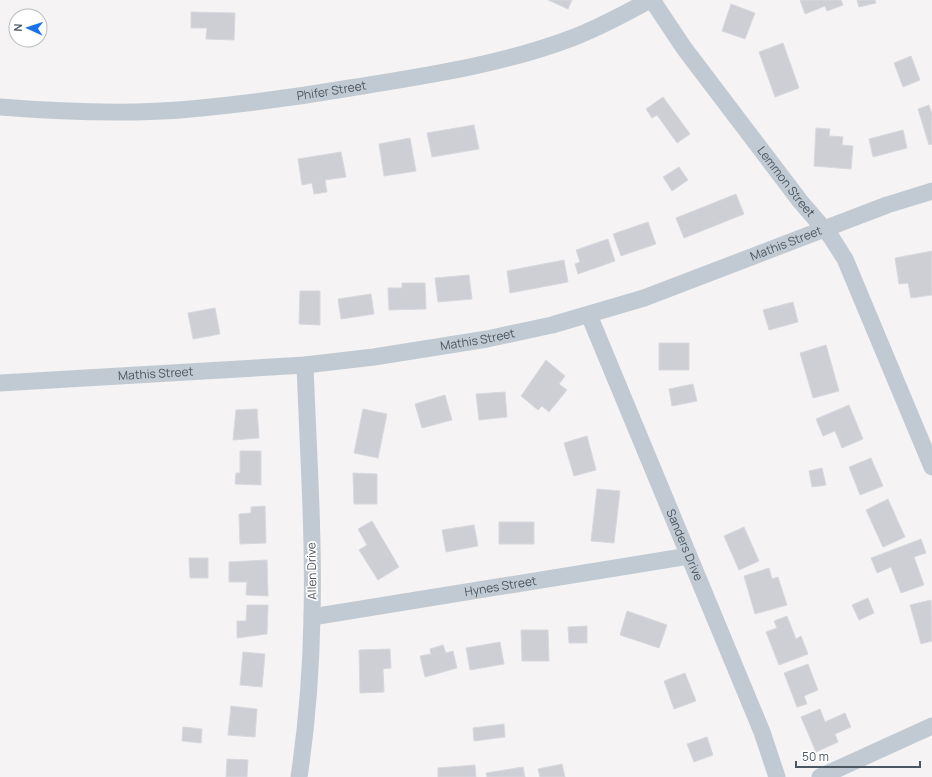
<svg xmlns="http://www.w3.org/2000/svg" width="932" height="777" viewBox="0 0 932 777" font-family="Manrope,sans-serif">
	<rect width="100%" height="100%" fill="#f5f3f3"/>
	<path fill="#cdcfd5" stroke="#d7d9de" d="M548,0H572L568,9Z
		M800,0H841L843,5L827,11L825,6L805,14Z
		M857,0H875L876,3L859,7Z
		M731,4L755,13L745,39L722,31Z
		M191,12L235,13L234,40L206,39L207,28H191Z
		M783,43L799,88L775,97L759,52Z
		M911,56L920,80L903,87L894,63Z
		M663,97L690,134L677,143L657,115L652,118L646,109Z
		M929,105L932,114V144L929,145L918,109Z
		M474,125L479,149L432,157L427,133Z
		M816,128L830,129L829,136L843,137L842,145L853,146L851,169L814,166Z
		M903,130L907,148L873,157L869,139Z
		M410,138L416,171L384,176L379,144Z
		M341,152L346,177L325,180L327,192L314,194L312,183L302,185L298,159Z
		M679,167L688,180L672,191L663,177Z
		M736,194L744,214L684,238L676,218Z
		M648,222L656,244L621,256L613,234Z
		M608,239L615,261L578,274L575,264L580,262L576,250Z
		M932,251V295L911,298L908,283L899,284L895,258Z
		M564,260L568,282L510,293L507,271Z
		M469,275L472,299L438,302L435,278Z
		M402,283H425L426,309L389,310L388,288H402Z
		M300,291H320V325L299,324Z
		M371,294L374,314L341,319L338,299Z
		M793,302L798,322L769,330L763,310Z
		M215,308L220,334L193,339L188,313Z
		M659,343H689V370H659Z
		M826,345L839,391L813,398L800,353Z
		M546,360L565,376L559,384L567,390L549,412L542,406L538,410L521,396Z
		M693,384L697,401L672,406L669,389Z
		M505,392L507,417L479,420L476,394Z
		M445,395L452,420L422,428L415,404Z
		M849,405L863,439L842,448L835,431L823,436L816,419Z
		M257,409L259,438L233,440L236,410Z
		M363,409L387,414L378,458L354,453Z
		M587,436L596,470L574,476L564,443Z
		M240,451H261V485L235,484L236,473H240Z
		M871,458L883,486L860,495L849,467Z
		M822,468L826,485L812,487L809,471Z
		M353,473L377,474V504H354Z
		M597,489L620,491L614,543L591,541Z
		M888,499L905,537L883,547L866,510Z
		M265,506L266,543L240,544L239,514L251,513V507Z
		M372,521L399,567L378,580L359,550L367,545L358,529Z
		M499,522H534V544H499Z
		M474,525L478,546L446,552L442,530Z
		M744,527L759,561L739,570L724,536Z
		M921,539L926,553L914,557L924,585L901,593L891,567L877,573L871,558Z
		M189,558H208V578H190Z
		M267,560L268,596L246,595L247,582H229V562Z
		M769,568L772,579L778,577L787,605L755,614L744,576Z
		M868,598L874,613L859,620L852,605Z
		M931,600L932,641L921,644L910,605Z
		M247,605H268L267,634L237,638V621H246Z
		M627,611L667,625L659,648L620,635Z
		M787,616L796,639L801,636L808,654L779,665L766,632L777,628L774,621Z
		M587,626V643H569L568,627Z
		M521,630H548L549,661H522Z
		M500,642L504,664L470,670L466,648Z
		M443,645L446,653L453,651L457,668L425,677L420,656L431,654L430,649Z
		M390,649L391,668L383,669L384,692L360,693L359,650Z
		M243,652L265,654L262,687L240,685Z
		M808,664L818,690L804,696L807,704L797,707L784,673Z
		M685,673L696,701L674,709L664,681Z
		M231,706L257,709L255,737L228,735Z
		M820,709L825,722L845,713L851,727L835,734L838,742L816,752L801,717Z
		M504,724L505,737L474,741L473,728Z
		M183,727L202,729L201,743L182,741Z
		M707,737L713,755L694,762L687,744Z
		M227,759L248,760L247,777H226Z
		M562,764L565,777H540L538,769Z
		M475,765L476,777H438V768Z
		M523,767L525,777H487L486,773Z"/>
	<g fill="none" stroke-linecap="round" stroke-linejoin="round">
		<g stroke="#c1cad2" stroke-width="17">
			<path id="s1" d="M652,0L684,48L800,201L831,237L845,259L932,467"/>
			<path id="s2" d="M0,107C63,112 127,115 191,109C244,104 297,97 350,88C424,76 501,65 572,38C599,28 624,14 650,0"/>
			<path id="s3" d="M589,315L762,732L777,777"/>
			<path id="s4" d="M0,383L305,365L374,357L487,339L552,325L644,298L887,205L932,191"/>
			<path id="s5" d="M312,617L689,556"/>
			<path d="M299,777C307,724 311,670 312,617C314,533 308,449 305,365"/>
			<path d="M820,777L932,726"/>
		</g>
	</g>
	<g text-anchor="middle" stroke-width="3.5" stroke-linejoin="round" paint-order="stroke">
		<g font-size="12" fill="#4a5661" stroke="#fff">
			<text dy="4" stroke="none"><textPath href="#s2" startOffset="333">Phifer Street</textPath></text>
			<text dy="4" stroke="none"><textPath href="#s1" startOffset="226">Lemmon Street</textPath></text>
			<text dy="4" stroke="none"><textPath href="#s4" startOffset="804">Mathis Street</textPath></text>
			<text dy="4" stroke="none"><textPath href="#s4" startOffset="480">Mathis Street</textPath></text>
			<text dy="4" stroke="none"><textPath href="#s4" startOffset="156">Mathis Street</textPath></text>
			<text dy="4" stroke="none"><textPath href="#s3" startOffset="249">Sanders Drive</textPath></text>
			<text transform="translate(312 571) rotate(-91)" y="4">Allen Drive</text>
			<text dy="4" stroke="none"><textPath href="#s5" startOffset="191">Hynes Street</textPath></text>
		</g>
	</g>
	<g transform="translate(28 28) rotate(273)"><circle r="19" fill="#ffffff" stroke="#b7bbc0"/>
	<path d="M0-3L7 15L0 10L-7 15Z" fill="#1a73e8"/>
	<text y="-6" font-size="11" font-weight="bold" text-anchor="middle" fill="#4a5661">N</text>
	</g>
	<path d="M796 761v6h124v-6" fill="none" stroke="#4a5661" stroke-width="2"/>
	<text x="802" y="761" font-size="12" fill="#4a5661" stroke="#ffffff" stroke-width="3" paint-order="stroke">50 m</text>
</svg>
